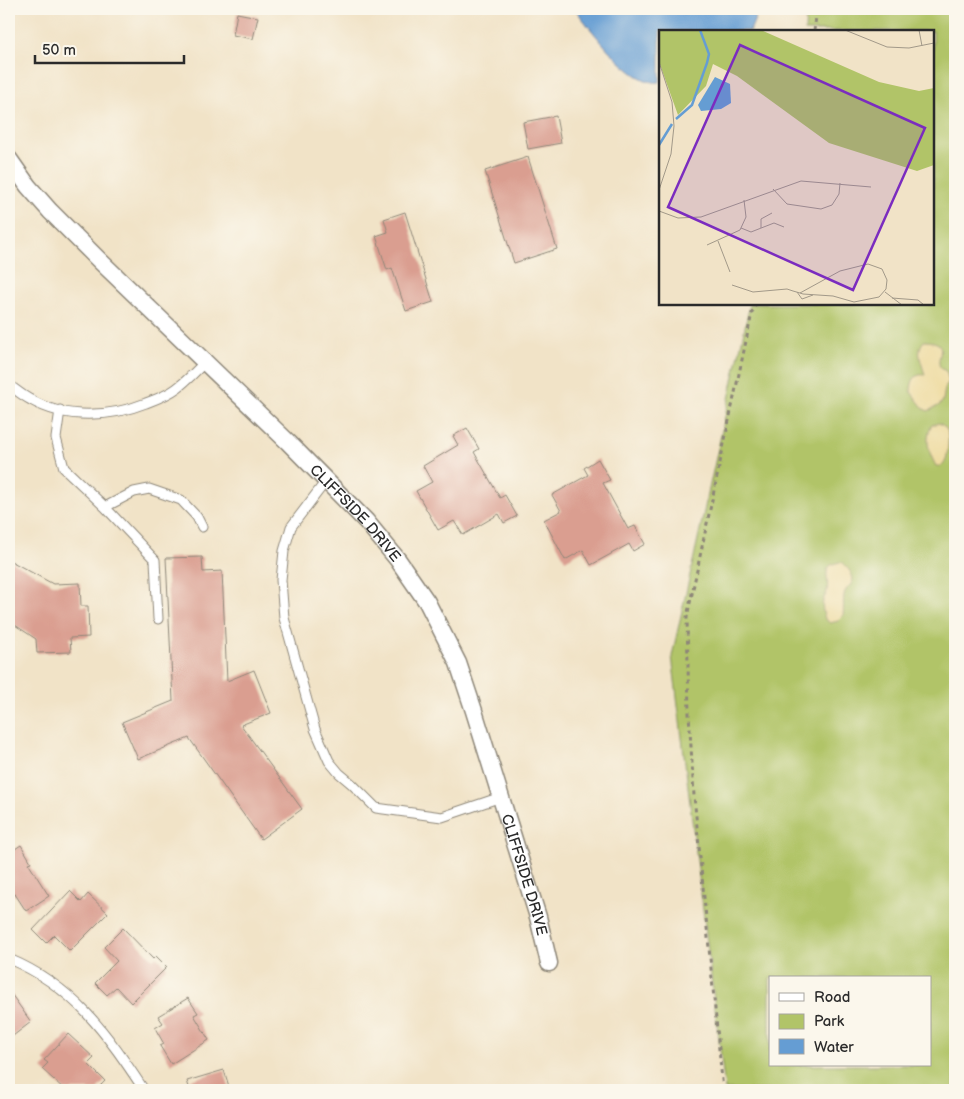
<svg xmlns="http://www.w3.org/2000/svg" width="964" height="1099" viewBox="0 0 964 1099" font-family="'Balsamiq Sans',sans-serif">
	<rect width="100%" height="100%" fill="#fbf7ec"/>
	<filter id="ink" filterUnits="userSpaceOnUse"><feTurbulence type="fractalNoise" baseFrequency=".02" numOctaves="2"/><feDisplacementMap in="SourceGraphic" scale="10" xChannelSelector="R" yChannelSelector="G"/><feConvolveMatrix kernelMatrix="1 2 1 2 8 2 1 2 1" color-interpolation-filters="sRGB"/></filter>
	<filter id="wash" filterUnits="userSpaceOnUse"><feTurbulence type="fractalNoise" baseFrequency=".0096" numOctaves="4" result="noise"/><feDisplacementMap in="SourceGraphic" scale="20" xChannelSelector="R" yChannelSelector="G"/><feGaussianBlur stdDeviation="1.12" result="paint"/><feColorMatrix in="noise" values="0 0 0 0 0 0 0 0 0 0 0 0 0 0 0 0 0 1.4 0 .05"/><feComposite in="paint" operator="in"/></filter>
	<g filter="url(#wash)">
		<rect width="100%" height="100%" fill="#f1e3c7"/>
		<path fill="#b1c468" stroke="#6e784a" fill-rule="evenodd" d="M806,9H955V1090H725L672,656L750,304H933V31H805ZM770,978H930V1065H770Z"/>
		<path fill="#eeda9e" stroke="#8c8264" d="M924,341C958,341 926,364 946,371L949,381L945,388L943,400L940,405L928,411L924,409L911,392C911,382 914,373 925,375C922,363 915,351 924,341Z
			M939,423C941,424 944,426 946,428C950,433 948,459 944,464C941,467 940,466 936,466C929,453 924,439 932,425Z
			M841,562C846,564 845,566 849,570C859,585 846,584 844,595C843,602 844,609 843,616L838,621L830,623L825,619C823,612 821,605 824,598C825,595 826,595 827,591C830,578 819,565 841,562Z"/>
		<path fill="#659dd3" stroke="#48647f" d="M575,9H759L750,31H660V82C633,88 590,28 575,9Z"/>
		<g id="blocks">
			<path fill="#da9e90" d="M237,13L258,17L253,39L233,35Z
				M556,116L561,143L528,149L523,122Z
				M528,157L557,249L514,263L485,171Z
				M405,212L433,302L406,311L392,268L387,270L376,236L388,232L384,219Z
				M467,428L479,449L474,452L500,498L505,495L517,516L504,523L499,514L463,535L454,521L438,530L416,491L432,482L423,466L458,445L453,436Z
				M598,459L610,480L603,483L628,529L635,526L645,544L633,551L629,544L591,565L583,550L565,560L544,520L561,511L552,495L588,475L584,468Z
				M202,557L203,572L222,571L227,681L254,670L271,713L241,725L302,809L261,839L189,738L138,759L122,722L173,701L166,558Z
				M9,560L53,584L80,583L81,606H88L89,637L70,638L71,652L37,653L36,639L9,621Z
				M21,845L31,862L28,863L49,896L26,911L15,894L9,898V853Z
				M70,891L81,902L88,894L108,913L70,951L54,935L46,943L33,930Z
				M123,928L153,959L156,956L167,967L131,1003L116,987L107,995L95,983L117,961L104,947Z
				M9,991L31,1022L9,1039Z
				M188,998L198,1013L194,1015L209,1040L171,1064L160,1046L164,1044L155,1028L163,1023L158,1016Z
				M68,1034L94,1058L88,1064L105,1081L96,1090H65L42,1069L48,1063L44,1060Z
				M224,1070L230,1090H190L187,1081Z"/>
		</g>
	</g>
	<g filter="url(#ink)">
		<use href="#blocks" fill-opacity="0" stroke="#8e8779" stroke-width="1"/>
		<g fill="none" stroke-linecap="round" stroke-linejoin="round">
			<g stroke="#8e8779" stroke-width="11">
				<path id="lane" d="M9,385C16,390 23,396 31,400C66,420 111,417 146,403C157,399 168,395 177,388C187,381 196,371 205,362
					M60,410L56,438L64,468L105,507L155,560L158,619
					M326,481L291,527L284,551L281,580L284,618L315,729L329,761L339,773L352,784L376,808L442,817L501,797
					M105,507L134,492L149,489L181,500L197,517L202,527
					M9,959C74,986 107,1034 144,1090"/>
			</g>
			<g stroke="#8e8779" stroke-width="19">
				<g id="street">
					<path id="s1" d="M9,159L28,186L50,211L98,259L288,442L366,521L398,560L427,602L458,663L474,711L538,917L549,963"/>
				</g>
			</g>
			<path stroke="#8e8779" stroke-width="3" stroke-dasharray="4 4" stroke-linecap="butt" d="M814,31L817,9
				M723,1090L694,796L689,714L687,617L752,313L756,304"/>
			<use href="#lane" stroke="#fff" stroke-width="9"/>
			<use href="#street" stroke="#fff" stroke-width="16"/>
		</g>
	</g>
	<g text-anchor="middle" stroke-width="5" stroke-linejoin="round" paint-order="stroke">
		<g font-size="15" fill="#2b2b2b" stroke="#fbf7ec">
			<text dy="5" stroke="none"><textPath href="#s1" startOffset="496">CLIFFSIDE DRIVE</textPath></text>
			<text dy="5" stroke="none"><textPath href="#s1" startOffset="901">CLIFFSIDE DRIVE</textPath></text>
		</g>
	</g>
	<g transform="translate(659 30)">
		<rect width="275" height="275" fill="#f1e3c7"/>
		<path d="M0,0H102L220,52L260,61L275,58V135L258,141L170,113L78,46L54,34L47,56L19,85L0,32Z" fill="#b1c468"/>
		<path d="M56,47L71,54L72,73L62,79L42,81L39,75Z" fill="#659dd3"/>
		<path fill="none" stroke="#659dd3" stroke-width="2.5" d="M17,89L33,75L48,33L50,24L41,0M0,115L13,94"/>
		<path fill="none" stroke="#a29989" stroke-width="1" d="M186,0L228,17L250,18L275,13M260,0L263,16M0,32L13,72L15,96L12,124L0,160M114,159L128,174L162,179L173,175L180,164L181,153M0,181L19,188L42,187L142,151L212,157M82,198L92,202L115,193L125,197M102,198V189L113,183M59,211L71,242M48,215L81,200L87,187L85,170M73,255L94,262L128,259L134,261L141,263L144,264L174,266L195,272L220,267L227,259L228,250L223,239L209,234L181,241L141,263M138,262L143,269L154,265M226,262L243,275M233,268L259,270L265,275"/>
		<path fill="#7b2cbf" fill-opacity="0.15" stroke="#7b2cbf" stroke-width="2.5" d="M81,15L266,98L194,260L9,177Z"/>
		<rect width="275" height="275" fill="none" stroke="#2b2b2b" stroke-width="2.5"/>
	</g>
	<rect width="964" height="1099" fill="none" stroke="#fbf7ec" stroke-width="30"/>
	<rect x="769" y="976" width="162" height="90" fill="#fbf7ec" stroke="#a8a59f"/>
	<rect x="779" y="993" width="25" height="8" fill="#ffffff" stroke="#a8a59f"/>
	<text x="814" y="1002" font-size="15" fill="#2b2b2b">Road</text>
	<rect x="779" y="1014" width="25" height="15" fill="#b1c468" stroke="#a8a59f"/>
	<text x="814" y="1026" font-size="15" fill="#2b2b2b">Park</text>
	<rect x="779" y="1039" width="25" height="15" fill="#659dd3" stroke="#a8a59f"/>
	<text x="814" y="1052" font-size="15" fill="#2b2b2b">Water</text>
	<path d="M35 55v8h149v-8" fill="none" stroke="#2b2b2b" stroke-width="2.5"/>
	<text x="42" y="55" font-size="15" fill="#2b2b2b" stroke="#fbf7ec" stroke-width="4" paint-order="stroke">50 m</text>
</svg>
